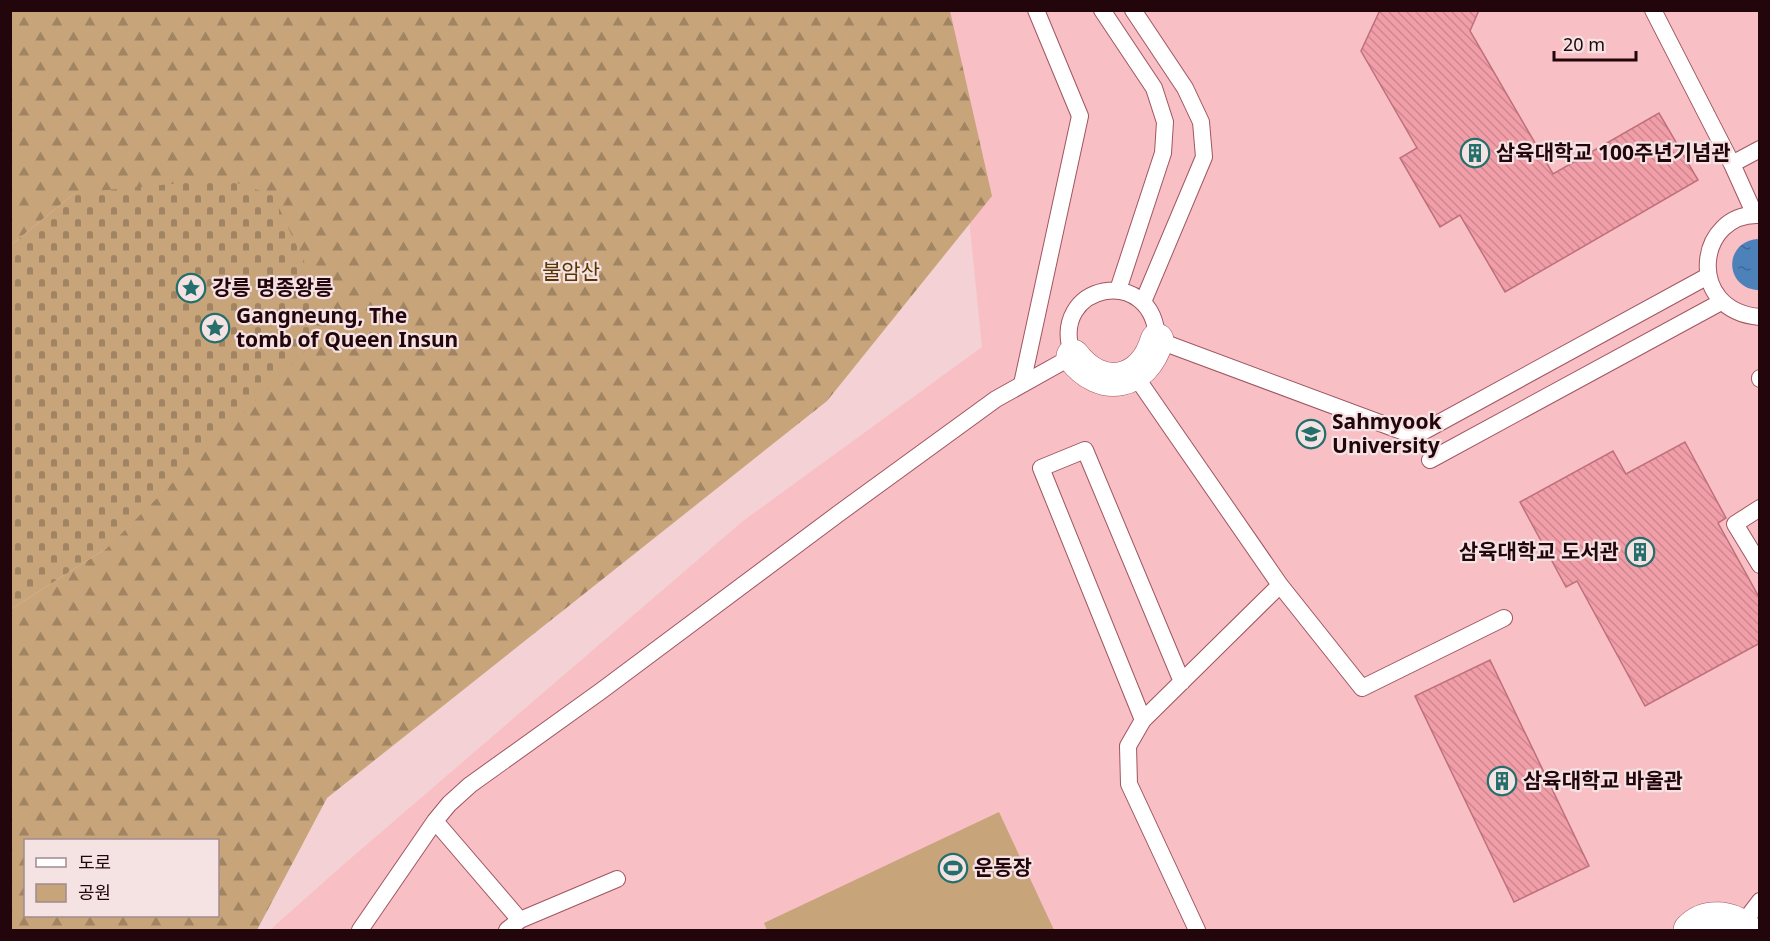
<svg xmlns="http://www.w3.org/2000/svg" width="1770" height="941" viewBox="0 0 1770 941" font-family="'Noto Sans','Noto Sans KR',sans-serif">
	<defs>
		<pattern id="forest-firs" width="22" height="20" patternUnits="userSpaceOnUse" patternTransform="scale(1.5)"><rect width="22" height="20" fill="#c7a47a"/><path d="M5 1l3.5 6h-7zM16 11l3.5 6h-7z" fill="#a18462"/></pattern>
		<pattern id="cemetery-stones" width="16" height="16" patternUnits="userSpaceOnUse" patternTransform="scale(1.5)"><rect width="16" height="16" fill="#c7a47a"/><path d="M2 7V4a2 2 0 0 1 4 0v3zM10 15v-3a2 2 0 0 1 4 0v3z" fill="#a18462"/></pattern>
		<pattern id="water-ripples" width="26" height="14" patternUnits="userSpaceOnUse" patternTransform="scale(1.5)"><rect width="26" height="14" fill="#4d81b9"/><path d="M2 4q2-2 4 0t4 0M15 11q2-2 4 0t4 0" fill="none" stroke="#406895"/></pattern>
		<pattern id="building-back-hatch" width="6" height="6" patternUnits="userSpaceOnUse" patternTransform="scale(1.5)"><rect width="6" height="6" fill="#f19ea8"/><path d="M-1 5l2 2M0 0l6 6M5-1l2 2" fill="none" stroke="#ce878f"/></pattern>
	</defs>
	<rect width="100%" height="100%" fill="#f4d1d4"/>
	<path fill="#f8bfc5" d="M948,11H1759V930H270L343,865L743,521L982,347Z"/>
	<path fill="url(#forest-firs)" fill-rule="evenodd" d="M11,11H950L992,196L827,401L327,798L257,930H11V609L107,548L75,193L11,245ZM26,840H218V916H26Z"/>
	<path fill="url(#cemetery-stones)" d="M225,179L273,195L308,270L317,339L107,548L11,609V245L75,193Z"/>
	<path fill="#c7a47a" d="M999,812L1054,930H767L764,923Z"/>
	<path fill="url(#water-ripples)" d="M1757,239L1760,240V290C1725,290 1722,243 1757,239Z"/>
	<path fill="url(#building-back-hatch)" stroke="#be707b" stroke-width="1.5" d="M1380,10H1479L1470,31L1553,174L1659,113L1698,180L1505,292L1460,215L1440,227L1400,158L1417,148L1361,51Z
		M1685,442L1726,518L1718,523L1760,599V643L1645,706L1577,581L1566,587L1520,502L1613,451L1626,474Z
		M1490,660L1589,866L1514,902L1415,696Z"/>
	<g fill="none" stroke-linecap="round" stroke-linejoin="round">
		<g stroke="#a05560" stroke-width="18">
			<path id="lane" d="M1102,10L1154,88L1165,122L1163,153L1118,290
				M1133,10L1185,88L1201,122L1204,157L1143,302
				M1653,10L1732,164
				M1755,215L1732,164L1760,149
				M1760,215C1697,211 1684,311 1760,317
				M1134,374L1280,585L1143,720L1128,746L1129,784L1197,930
				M1760,378V379
				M1022,384L1080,116L1036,10
				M1430,460L1721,302
				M1760,508L1735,524L1760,565
				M1280,585L1362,688L1504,618
				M1143,720L1041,468L1085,450L1182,682
				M435,821L520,920L507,930
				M520,920L617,879
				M1741,926L1760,901
				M360,930L435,821L449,804L470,785L601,691L838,514L996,399L1073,356C1046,283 1155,262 1157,340L1415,436L1708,276"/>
		</g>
		<g stroke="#a05560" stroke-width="34">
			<path id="street" d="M1073,356C1101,393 1144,385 1157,340
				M1690,930C1705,914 1730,916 1746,930"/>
		</g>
		<use href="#lane" stroke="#fff" stroke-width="16"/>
		<use href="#street" stroke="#fff" stroke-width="33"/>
	</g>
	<defs>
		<g id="building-ring" transform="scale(1.5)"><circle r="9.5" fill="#f5e3e4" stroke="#246f6b" stroke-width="1.5"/><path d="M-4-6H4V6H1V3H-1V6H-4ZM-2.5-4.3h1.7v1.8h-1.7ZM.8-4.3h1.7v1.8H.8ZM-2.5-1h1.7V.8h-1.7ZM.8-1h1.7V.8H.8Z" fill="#246f6b"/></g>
		<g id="sight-ring" transform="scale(1.5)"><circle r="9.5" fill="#f5e3e4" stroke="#246f6b" stroke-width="1.5"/><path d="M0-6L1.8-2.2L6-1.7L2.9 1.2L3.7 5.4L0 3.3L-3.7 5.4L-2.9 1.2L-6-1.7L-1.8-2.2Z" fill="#246f6b"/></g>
		<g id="university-ring" transform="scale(1.5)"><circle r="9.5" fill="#f5e3e4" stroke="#246f6b" stroke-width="1.5"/><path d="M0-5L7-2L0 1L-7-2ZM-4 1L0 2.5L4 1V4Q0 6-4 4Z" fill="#246f6b"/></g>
		<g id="stadium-ring" transform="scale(1.5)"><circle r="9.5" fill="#f5e3e4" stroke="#246f6b" stroke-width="1.5"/><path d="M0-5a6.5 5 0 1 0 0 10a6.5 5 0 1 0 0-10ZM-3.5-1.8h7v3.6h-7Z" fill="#246f6b"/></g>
	</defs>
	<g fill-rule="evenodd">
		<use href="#building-ring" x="1475" y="153"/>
		<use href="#sight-ring" x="191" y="288"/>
		<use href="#sight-ring" x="215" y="328"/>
		<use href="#university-ring" x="1311" y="434"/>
		<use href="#building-ring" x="1640" y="552"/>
		<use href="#building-ring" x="1502" y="781"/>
		<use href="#stadium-ring" x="953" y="868"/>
	</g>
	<g text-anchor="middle" stroke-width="4.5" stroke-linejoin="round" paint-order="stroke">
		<g font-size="21" font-weight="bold" fill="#23060c" stroke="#f5e3e4" text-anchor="start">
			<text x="1496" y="160">삼육대학교 100주년기념관</text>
			<text x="212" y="295">강릉 명종왕릉</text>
			<text x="236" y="323">Gangneung, The<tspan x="236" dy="24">tomb of Queen Insun</tspan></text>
			<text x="1332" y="429">Sahmyook<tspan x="1332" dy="24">University</tspan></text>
			<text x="1619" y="559" text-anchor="end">삼육대학교 도서관</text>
			<text x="1523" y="788">삼육대학교 바울관</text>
			<text x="974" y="875">운동장</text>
		</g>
		<g font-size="21" fill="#5a3700" stroke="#f5e3e4">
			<text x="571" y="279">불암산</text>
		</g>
	</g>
	<rect width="1770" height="941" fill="none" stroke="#23060c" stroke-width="24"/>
	<rect x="24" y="839" width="195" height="78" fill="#f5e3e4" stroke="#a18b8e" stroke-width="1.5"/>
	<rect x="36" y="858" width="30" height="9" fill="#ffffff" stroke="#a18b8e" stroke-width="1.5"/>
	<text x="78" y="869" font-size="18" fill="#23060c">도로</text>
	<rect x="36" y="884" width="30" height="18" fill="#c7a47a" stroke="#a18b8e" stroke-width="1.5"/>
	<text x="78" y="899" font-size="18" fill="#23060c">공원</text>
	<path d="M1554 51v9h82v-9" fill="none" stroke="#23060c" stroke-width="3"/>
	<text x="1563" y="51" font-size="18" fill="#23060c" stroke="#f5e3e4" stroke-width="4.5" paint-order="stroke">20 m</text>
</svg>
